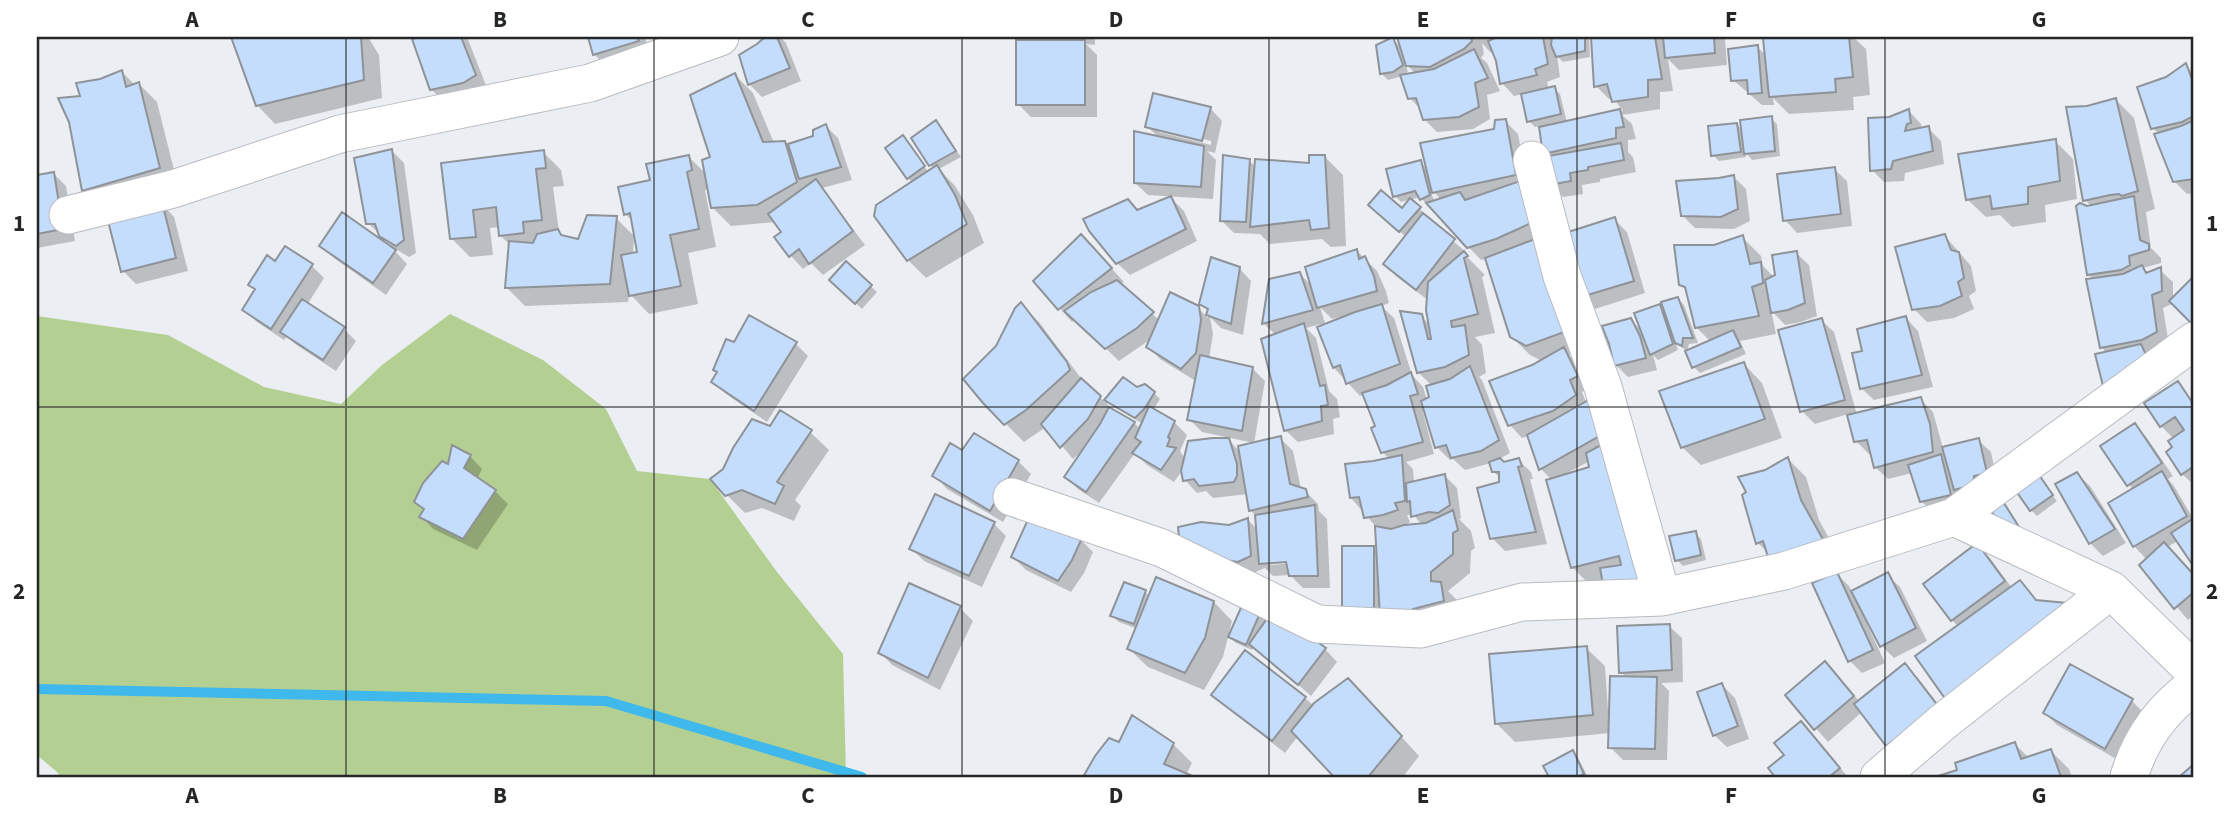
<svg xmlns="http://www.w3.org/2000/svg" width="2231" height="814" viewBox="0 0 2231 814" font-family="'Source Sans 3',sans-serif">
	<rect width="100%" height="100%" fill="#ebeff3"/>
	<path fill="#b4cf92" d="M450,314L543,360L606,409L637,471L710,479L777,572L843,654L846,777H59L58,773L37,755V316L168,335L264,387L341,404L382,365Z"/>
	<path fill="#0003" fill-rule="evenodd" d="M233,37H368L379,55L382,98L275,124L257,105Z
		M425,37H467L487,88L444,102L431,89Z
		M590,37H645L650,54L607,67L594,54Z
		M767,37H780L786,43L801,81L762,97L749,84L758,46Z
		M1019,37H1095V45L1086,44L1097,55V117H1031L1018,104L1025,42Z
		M1399,37H1550L1553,43L1554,37H1589L1590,57L1563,62L1557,56L1560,77L1547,82L1549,89L1554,88L1560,94L1567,123L1623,111L1613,98L1609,99L1596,86L1593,37H1661L1665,41V37H1722L1725,39L1727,65L1679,70L1668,59L1673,91L1660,92V109L1622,115L1632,124L1636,139L1628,140V152L1633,157L1636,172L1600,179V182L1582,185L1583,194L1563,197L1551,184L1541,126L1535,127L1529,121L1523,94L1514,96L1502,83L1494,52L1491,53L1482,43L1484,54L1481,58L1487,63L1500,91L1487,95L1490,119L1473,129L1437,132L1424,119L1421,110L1410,98L1416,74L1405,63L1408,72L1399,77L1388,80L1382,74L1393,39L1402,49Z
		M1791,37H1853L1866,49L1870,95L1853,97L1854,110L1789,114L1773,98L1774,105H1762L1733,80L1757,47L1767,56L1765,40Z
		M2186,66L2194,74V193L2187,194L2174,181L2159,134L2153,128L2167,79Z
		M122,72L135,85L139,84L157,102L178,186L102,209L84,190L82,97L100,80Z
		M735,75L753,93L774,143H785L788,146L815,138L826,126L838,138L852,180L822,188L865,245L823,275L811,263L803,269L791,256L777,237L783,232L776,222L731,226L712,207L709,189L705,190L716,247L688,253L698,304L649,314L629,293L628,302L525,306L507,288L510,245L501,236L500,227L490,228L493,255L470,257L452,239L443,164L543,152L561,170L564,186L553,187L559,232L565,238L579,241L616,218L634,236L633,254L639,253L633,221L625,214L652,182L689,157L707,175Z
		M2116,100L2134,118L2155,209L2146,212L2151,248L2161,258V263L2143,268L2148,274L2160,270L2173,282V299L2194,279V324L2174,303L2163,308L2169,345L2153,358L2107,353L2101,347L2094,280L2088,274L2087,208L2092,207L2085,200L2087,108Z
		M1210,108L1222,121L1215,153L1207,151L1216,160L1213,199L1148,195L1135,183L1159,138L1147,126ZM1159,128L1211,141V145L1159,132Z
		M1909,111L1921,124L1922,129L1928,128L1941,141L1944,164L1905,173L1904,181L1884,182L1872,170L1889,118Z
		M1771,118L1777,124L1780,156L1752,160L1746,153V157L1719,161L1713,155L1737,124L1743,131Z
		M1505,121L1518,134L1527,181L1584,350L1569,355L1576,362L1589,389L1582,392L1652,568L1591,586L1572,567L1552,480L1541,469L1529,436L1522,438L1510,425L1542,361L1530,355L1511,336L1487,258L1481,260L1420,197L1401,202L1395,196L1420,162L1429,170L1495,130ZM1431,193H1435L1441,200L1435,202ZM1590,461L1591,468L1565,474Z
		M936,122L961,157L939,169L955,186L973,215L984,243L926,278L908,260L913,183L908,178L903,138L929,173L935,169L930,165Z
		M2055,141L2073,159L2077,199L2045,205L2046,222L2012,227L2000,215L1986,217L1967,199Z
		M392,151L404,163L416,253L409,257L394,248L368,223Z
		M1325,157L1343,175L1346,246L1331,247L1322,239L1270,244L1260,234L1234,233L1221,220L1249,161L1256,167L1310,165Z
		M1834,169L1847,181L1852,226L1797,233L1785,220Z
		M53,173L66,186L75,241L37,248V176Z
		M1734,177L1746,189L1750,221L1734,229L1695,228L1682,215Z
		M1171,198L1184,211L1197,241L1130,275L1117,263L1138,212Z
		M162,204L174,217L188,271L136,284L123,271Z
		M1419,208L1425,214L1424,216L1467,253L1465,255L1485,275L1482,277L1495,333L1475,337L1482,345L1486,373L1479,377L1482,380L1510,453L1499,459L1504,464L1518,460L1531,472L1533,479H1530L1547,544L1505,551L1492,538L1500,478L1493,471L1491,463L1465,470L1453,459L1450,460L1437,447L1426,411L1423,412L1434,454L1406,462L1413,469L1414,483L1445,476L1457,488L1461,518L1459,519L1471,531L1475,548L1471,551L1470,573L1448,591L1459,602L1356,631L1373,548L1378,553L1377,528L1351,498L1347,465L1389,458L1382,452L1378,427L1365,394L1360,396L1334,368L1319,328L1341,320L1340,317L1332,319L1320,307L1325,323L1306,328L1316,338L1329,391L1337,399L1340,417L1333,419L1334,434L1298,442L1285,430L1276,335L1264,324L1270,280L1300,274L1313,287L1357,251L1377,271L1386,291L1389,303L1381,306L1394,318L1412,375L1423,387L1427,400L1431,398L1432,386L1418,372L1421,316L1430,325L1428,300L1397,277L1385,264L1406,237L1376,211ZM1413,514L1422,525L1401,527L1410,522L1407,515Z
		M1614,219L1627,232L1645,293L1595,309L1582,296Z
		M1945,236L1971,266L1976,291L1969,296L1974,309L1954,318L1927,322L1914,309Z
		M1742,237L1761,256L1763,266L1774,277L1796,253L1809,265L1817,316L1801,322L1785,325L1771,310L1776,334L1740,341L1746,354L1700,373L1694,367L1687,352L1711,342L1696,327L1688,292L1680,284L1714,247Z
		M321,245L394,250L407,264L386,295L334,258Z
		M1093,248L1124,282L1120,284L1159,320L1198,308L1208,318L1209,312L1201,304L1239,268L1251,281L1243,335L1221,328L1210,317L1213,334L1209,359L1252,368L1265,381L1254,443L1202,432L1189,419L1198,376L1194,380L1160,359L1148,346L1151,339L1119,361L1075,319L1072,322L1036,281Z
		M276,264L312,266L324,278L307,305L344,329L356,341L336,371L295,344L287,336L284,340L257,322L244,310L256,291L250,284Z
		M846,264L877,292L862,309L831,280Z
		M1678,299L1684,305L1698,343L1689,344L1687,352L1675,340L1678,350L1658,360L1653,355L1657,370L1628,377L1616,365L1631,320L1644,333L1659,306L1666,313Z
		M1021,304L1039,322L1086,385L1105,402L1123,380L1137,389L1154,393L1160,399L1153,410L1174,422L1187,435L1180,451L1185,459L1229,440L1240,452L1280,438L1293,451L1301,489L1305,491L1318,504L1319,510H1318L1327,519L1330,588H1303L1290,575L1273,576L1265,568L1251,574L1195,559L1229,526L1248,520L1258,530L1257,517L1250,510L1248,494L1213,498L1206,491L1197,493L1185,480L1183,469L1174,482L1147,465L1135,453L1099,503L1078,489L1066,477L1081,454L1080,453L1073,459L1046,427L1024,442L984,402L998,347ZM1106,402L1143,424L1141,429L1134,423L1112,411ZM1295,560V563L1270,565V562Z
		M1906,318L1918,331L1933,387L1874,400L1861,388L1864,353Z
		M1821,320L1834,332L1857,415L1920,399L1933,412L1943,448L1978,440L1991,452L1998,486L1934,514L1922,502L1912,473L1888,479L1875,467L1872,454H1869L1856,441L1848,414L1815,424L1802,411Z
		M734,344H796L808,356L767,422L726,394L713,382Z
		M1744,364L1762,383L1782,438L1701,465L1682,447Z
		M2178,383L2194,402V485L2182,474L2175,448L2174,439L2161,426Z
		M2135,425L2147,438L2173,476L2168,479L2174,486L2194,520V564L2178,541L2167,547L2194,576V615L2188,620L2141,565L2147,560L2134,546L2110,504L2133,490L2103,446Z
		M770,428L810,432L829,450L795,500L801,506L794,521L762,508L745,513L727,495Z
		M975,436L1018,461L1031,474L1003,522L947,489L935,476L963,453Z
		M470,456L482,469L477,479L495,491L508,504L477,550L433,529L421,516L425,511L416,502L449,466Z
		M1788,459L1806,477L1819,520L1842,562L1769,554L1758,543L1765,471Z
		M2077,474L2090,486L2126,543L2103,556L2090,543Z
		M2039,478L2057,501L2037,516L2031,510Z
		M994,524L1006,536L982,587L924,561L911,548Z
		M1695,533L1701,539L1706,560L1683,566L1677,560Z
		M1081,540L1093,552L1084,573L1071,592L1026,570L1013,557Z
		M1977,545L1990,558L2012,588L2020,583L2039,602L1959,627L1952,620Z
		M1837,574L1849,586L1852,592L1887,575L1900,587L1927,641L1894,658L1882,646L1869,622L1867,624L1885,663L1862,673L1850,661Z
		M910,585L960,608L973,621L940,690L892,665L880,652Z
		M1145,592L1150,597L1214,602L1232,621L1223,657L1204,690L1148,667L1129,649L1138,629L1119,622L1112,616Z
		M1264,604L1270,610L1264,623L1265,624L1273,613L1325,649L1337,662L1311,696L1254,646L1252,650L1236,643L1228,636Z
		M1669,626L1682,638L1683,682L1661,683L1669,691L1667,760H1623L1610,747V733L1515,742L1496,723L1586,648L1605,666L1608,710H1611L1627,678L1621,672Z
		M1825,663L1860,702L1905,666L1918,678L1950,719L1900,758L1888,745L1862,712L1828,742L1787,696Z
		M1722,685L1735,698L1749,739L1727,747L1714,735Z
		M1213,695L1305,698L1314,706L1366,698L1419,756L1403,777H1337L1298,736L1285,753L1226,707Z
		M2132,701L2144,713L2118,760L2057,725L2045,713Z
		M1813,736L1848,777H1778L1770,769Z
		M1120,744H1173L1192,763L1186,775L1191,777H1085L1096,757Z
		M2015,744L2029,758L2051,751L2069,769L2072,777H1940L1959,771Z
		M1572,752L1578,758L1588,777H1551L1546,767Z"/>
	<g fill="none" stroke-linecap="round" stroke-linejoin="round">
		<path stroke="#3fb8ec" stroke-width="10" d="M37,689L606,701L862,777"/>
	</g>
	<path fill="#c4ddfd" stroke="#8f9297" stroke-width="2" d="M231,37H361L364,80L256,106Z
		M420,37H461L476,75L463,83L430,90L412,39Z
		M588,37H637L639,41L593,55Z
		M765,37H777L790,68L748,85L739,55L757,44Z
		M1393,37L1403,65L1393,72L1380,74L1376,45Z
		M1397,37H1471L1472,41L1464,49L1430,67L1406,66Z
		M1498,37H1543L1548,64L1535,69L1537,75L1500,84L1496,61L1488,41Z
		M1552,37H1585V51L1556,57L1551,45Z
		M1591,37H1655L1662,79L1648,80V97L1612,102L1607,84L1594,87Z
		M1663,37H1714L1715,53L1665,58Z
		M1775,37H1849L1853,77L1835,79L1836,92L1769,97L1763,38Z
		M1016,40H1085V105H1016Z
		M1758,45L1762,93L1748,94L1747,80L1731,81L1728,49Z
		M1474,49L1488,78L1475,83L1479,107L1459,117L1423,120L1416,98L1408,99L1400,75L1434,69Z
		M2186,63L2194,85V116L2182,122L2151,129L2137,87L2166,77Z
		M122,70L126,87L139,82L160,168L82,191L69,122L58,98L80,96L76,83L100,79Z
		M735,73L763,142L785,141L797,182L757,205L711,208L702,160L710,157L690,95Z
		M1555,86L1561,114L1527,122L1521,94Z
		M1153,93L1211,107L1202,141L1145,127Z
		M2116,98L2138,191L2122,196L2119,194L2110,195L2083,201L2066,107L2087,106Z
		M1620,109L1624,127L1616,128V138L1543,154L1539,127Z
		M1909,109L1911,123L1907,124L1905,131L1929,126L1933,151L1893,161L1891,169L1870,171L1868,118L1889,117Z
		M1772,116L1775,151L1744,154L1740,120Z
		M1506,119L1516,175L1432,193L1420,143L1494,129L1495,120Z
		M936,120L956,151L929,166L911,138Z
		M2194,120V179L2173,182L2154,134L2181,126Z
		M1737,123L1741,152L1711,156L1708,126Z
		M826,124L841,167L799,179L788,144L813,136V130Z
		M1134,131L1204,146L1201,187L1134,183Z
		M903,135L925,166L907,179L885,148Z
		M2056,139L2060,181L2028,187V204L1992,209L1990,196L1966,200L1958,154Z
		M1621,143L1624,160L1588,167V170L1570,173L1571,181L1549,185L1543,157Z
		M392,149L404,240L396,246L379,236L375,224H366L354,158Z
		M544,150L546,168L536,169L542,220L523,222L524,233L499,236L496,207L473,210L476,237L450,239L441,163Z
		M689,155L692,170L687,172L699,229L670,235L681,286L629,296L621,255L637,252L630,213L624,215L618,187L650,180L646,164Z
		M1223,155L1250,159L1246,222L1220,221Z
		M1309,155H1325L1329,228L1311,230L1309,220L1250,227L1255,159L1309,163Z
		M1421,160L1430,195L1420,200L1415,191L1393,197L1386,169Z
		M937,165L955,195L967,224L907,261L874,216L876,205Z
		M1835,167L1841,214L1783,221L1777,174Z
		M54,172L63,229L37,234V175Z
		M1734,175L1738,209L1721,217L1681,216L1676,181L1719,178Z
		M1529,178L1540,219L1496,239L1467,248L1426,203L1460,192L1465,200Z
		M816,179L853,231L809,264L799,249L789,257L774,237L781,232L768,214Z
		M1381,190L1402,208L1410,198L1421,207L1399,232L1368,205Z
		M1171,196L1186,229L1116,264L1089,231L1083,219L1128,199L1137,210Z
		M2134,196L2140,240L2149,244V250L2129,256L2130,265L2121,270L2087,275L2076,206L2080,203L2087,206Z
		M162,202L176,258L121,272L107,217Z
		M342,212L396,250L373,283L319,246Z
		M1423,213L1455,239L1416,290L1383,264Z
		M587,215L617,216L610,284L505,288L509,241L533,243L537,234L558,229L561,235L578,239Z
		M1615,217L1634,281L1581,297L1562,234Z
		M1081,234L1112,268L1058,310L1033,281Z
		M1945,234L1951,250L1959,252L1964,278L1958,282L1962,296L1940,306L1912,310L1895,247Z
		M1743,235L1750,264L1761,262L1763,283L1752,287L1759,316L1695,328L1685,287L1679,285L1674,245H1714Z
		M1535,239L1567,331L1526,346L1510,337L1485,258Z
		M285,246L313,264L271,329L242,310L255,289L248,285L267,255L275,261Z
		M1357,249L1359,259L1365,256L1374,276L1377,291L1317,308L1305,267Z
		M1464,251L1468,256L1464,258L1478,314L1451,321L1452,327L1465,325L1469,355L1445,367L1417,373L1400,311L1422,314L1428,339H1431L1426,310L1428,282Z
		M1797,251L1805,303L1788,310L1771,313L1765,280L1775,275L1772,255Z
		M1211,257L1240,267L1231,324L1206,315L1208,309L1199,304Z
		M846,261L872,285L855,304L829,280Z
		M2142,265L2146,273L2161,267L2162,291L2152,295L2157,332L2142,340L2100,348L2086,279L2123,274Z
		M1300,272L1313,310L1262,324L1269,279Z
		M2194,276V320L2191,323L2169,301Z
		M1117,280L1154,312L1137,328L1105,349L1064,311L1091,292Z
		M1170,292L1199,306L1201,320L1196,353L1181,369L1146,347Z
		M1678,297L1693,338H1683L1682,346L1675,343L1661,302Z
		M302,299L345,327L323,360L280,332Z
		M1021,302L1067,362L1070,370L1026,410L1004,425L983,403L963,379L996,346L1015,308Z
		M1382,304L1400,364L1346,384L1340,365L1333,368L1317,327L1355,312Z
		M1660,304L1673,344L1650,355L1634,313Z
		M749,315L797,342L754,411L711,382L717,372L713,370L726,339L734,342Z
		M1906,316L1922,375L1860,389L1852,353L1862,351L1857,329Z
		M1631,318L1640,336L1646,358L1614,366L1609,344L1602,326Z
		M1822,318L1845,400L1800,412L1778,330Z
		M1304,323L1320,386L1325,385L1328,405L1321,406L1322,421L1284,431L1261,339Z
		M1733,330L1741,347L1692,368L1685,351Z
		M2141,344L2147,357L2105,394L2095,354Z
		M1564,347L1578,376L1570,380L1576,395L1553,411L1508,426L1489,381L1532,365Z
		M1200,355L1253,367L1242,431L1187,420Z
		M1744,362L1765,419L1681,448L1659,391Z
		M1470,366L1499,440L1481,451L1451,458L1446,445L1435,448L1421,401L1429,397L1426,386L1450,379Z
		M1411,372L1418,394L1410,396L1423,442L1381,453L1371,428L1375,426L1362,393L1387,385Z
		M1123,377L1137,387L1145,384L1155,392L1145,408L1135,418L1104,400Z
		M1081,378L1101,396L1088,419L1060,448L1041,424Z
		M2178,381L2194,405V466L2181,475L2166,452L2172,447L2168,441L2184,430L2175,417L2160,427L2144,403Z
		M1921,397L1930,424L1933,452L1874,468L1867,440L1854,442L1847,415Z
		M1592,398L1610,430L1539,470L1527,435Z
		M1149,406L1175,421L1168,437L1170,439L1167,446L1176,448L1161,470L1132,453L1141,442L1135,438Z
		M1109,407L1135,422L1086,492L1064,477L1100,424Z
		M780,410L812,430L777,482L784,486L775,504L742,490L725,496L710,479L723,469L733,448L752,419L770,426Z
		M2135,423L2162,463L2127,486L2100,446Z
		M974,433L1019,460L990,511L932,476L950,443L962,450Z
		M1281,436L1290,484L1306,489L1308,497L1249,511L1238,446Z
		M1213,438H1229L1237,464V476L1234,482L1199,486L1194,479L1183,481L1181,471L1188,441Z
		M1979,438L1987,473L1974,476L1973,485L1954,490L1942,447Z
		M1607,442L1652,587L1604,590L1600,568L1621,565L1619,556L1571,568L1546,480L1589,467L1586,453Z
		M452,445L471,455L464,468L496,490L463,539L419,517L424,509L414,502L423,483L442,461L448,464Z
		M1941,454L1951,495L1920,502L1908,465Z
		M1402,455L1405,501L1395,503L1398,510L1383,515L1364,518L1359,497L1350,498L1345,464L1373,461Z
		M1788,457L1801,500L1825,543L1769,560L1763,541L1756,544L1742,495L1746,492L1738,477L1765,470Z
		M1500,458L1504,462L1519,458L1522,466L1518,467L1536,532L1490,539L1477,488L1499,482V472H1492L1489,462Z
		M2162,471L2187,516L2133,547L2108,503Z
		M2077,472L2115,529L2089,544L2055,484Z
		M1445,474L1450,505L1438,513L1429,512L1411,517L1410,501L1407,502L1406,483Z
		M2039,475L2053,495L2030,511L2016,491Z
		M935,494L995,522L969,576L909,549Z
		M2002,500L2021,530L2009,538L1990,509Z
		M1315,505L1318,576H1289L1286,562L1259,564L1255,515Z
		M1453,510L1458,530L1453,533V554L1431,572V581L1441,582L1444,601L1413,609V619L1380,618L1375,526L1391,529L1404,525L1426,523Z
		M1030,515L1082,538L1072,560L1058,581L1011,557Z
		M1248,518L1251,556L1238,562L1217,559L1180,547L1178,527L1201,522L1229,525Z
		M2194,518V567L2171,533Z
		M1696,531L1701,555L1675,561L1669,536Z
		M2164,542L2194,575V592L2174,609L2139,565Z
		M1977,543L2005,581L1951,621L1923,584Z
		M1342,546H1374V619H1342Z
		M1837,572L1873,650L1848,662L1812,583Z
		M1888,572L1916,628L1880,647L1851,591Z
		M1156,577L1214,601L1205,638L1185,673L1127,649Z
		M2020,580L2036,600L2067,603L1946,700L1915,656Z
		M1124,582L1146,590L1134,624L1110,616Z
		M909,583L961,606L928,678L878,653Z
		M1247,594L1265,602L1246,645L1228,637Z
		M1273,610L1326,648L1298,685L1249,644Z
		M1670,624L1672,670L1619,673L1617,626Z
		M1587,646L1593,715L1495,724L1489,654Z
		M1245,650L1306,697L1272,741L1211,695Z
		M1825,661L1854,696L1814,730L1785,695Z
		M1905,663L1938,706L1886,746L1854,704Z
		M2070,664L2133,699L2105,749L2043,713Z
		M1610,676L1657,677L1655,749L1608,748Z
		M1348,678L1402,736L1368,777H1334L1291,731L1314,703Z
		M1722,683L1738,726L1713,736L1697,692Z
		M1132,715L1174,743L1164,764L1195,777H1083L1095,756L1109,738L1119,742Z
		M1801,721L1840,768L1829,777H1775L1768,768L1784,755L1774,743Z
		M2015,742L2021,759L2051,749L2061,777H1935L1957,770L1955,763Z
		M1573,750L1584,774L1577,777H1549L1543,766Z
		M2194,764V777H2179Z"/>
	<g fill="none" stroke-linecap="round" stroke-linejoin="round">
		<g stroke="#b8bbc0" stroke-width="39">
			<path id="street" d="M1532,160L1562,276L1603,387L1662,597
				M68,215L173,189L340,134L590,83L720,37
				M1012,497L1162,548L1317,624L1421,629L1522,602L1662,597L1784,571L1954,517L2194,341
				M1954,517L2111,590L2194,671
				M1879,777L1943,722L2111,590
				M2129,777C2140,739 2162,709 2194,686"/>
		</g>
		<use href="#street" stroke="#fff" stroke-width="37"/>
	</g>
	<path fill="none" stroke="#242627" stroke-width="2" stroke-opacity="0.55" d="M346,37V777M654,37V777M962,37V777M1269,37V777M1577,37V777M1885,37V777M37,407H2194"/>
	<rect width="2231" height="814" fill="none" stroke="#ffffff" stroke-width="77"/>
	<rect x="38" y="38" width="2154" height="738" fill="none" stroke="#242627" stroke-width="2.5"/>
	<g font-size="23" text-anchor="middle" font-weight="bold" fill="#242627">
		<text x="192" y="27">A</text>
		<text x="500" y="27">B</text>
		<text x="808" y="27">C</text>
		<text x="1116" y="27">D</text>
		<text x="1423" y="27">E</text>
		<text x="1731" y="27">F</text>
		<text x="2039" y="27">G</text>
		<text x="19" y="231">1</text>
		<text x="2212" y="231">1</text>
		<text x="19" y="599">2</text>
		<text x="2212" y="599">2</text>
		<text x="192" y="803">A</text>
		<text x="500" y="803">B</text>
		<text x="808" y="803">C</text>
		<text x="1116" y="803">D</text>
		<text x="1423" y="803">E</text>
		<text x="1731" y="803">F</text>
		<text x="2039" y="803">G</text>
	</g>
</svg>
